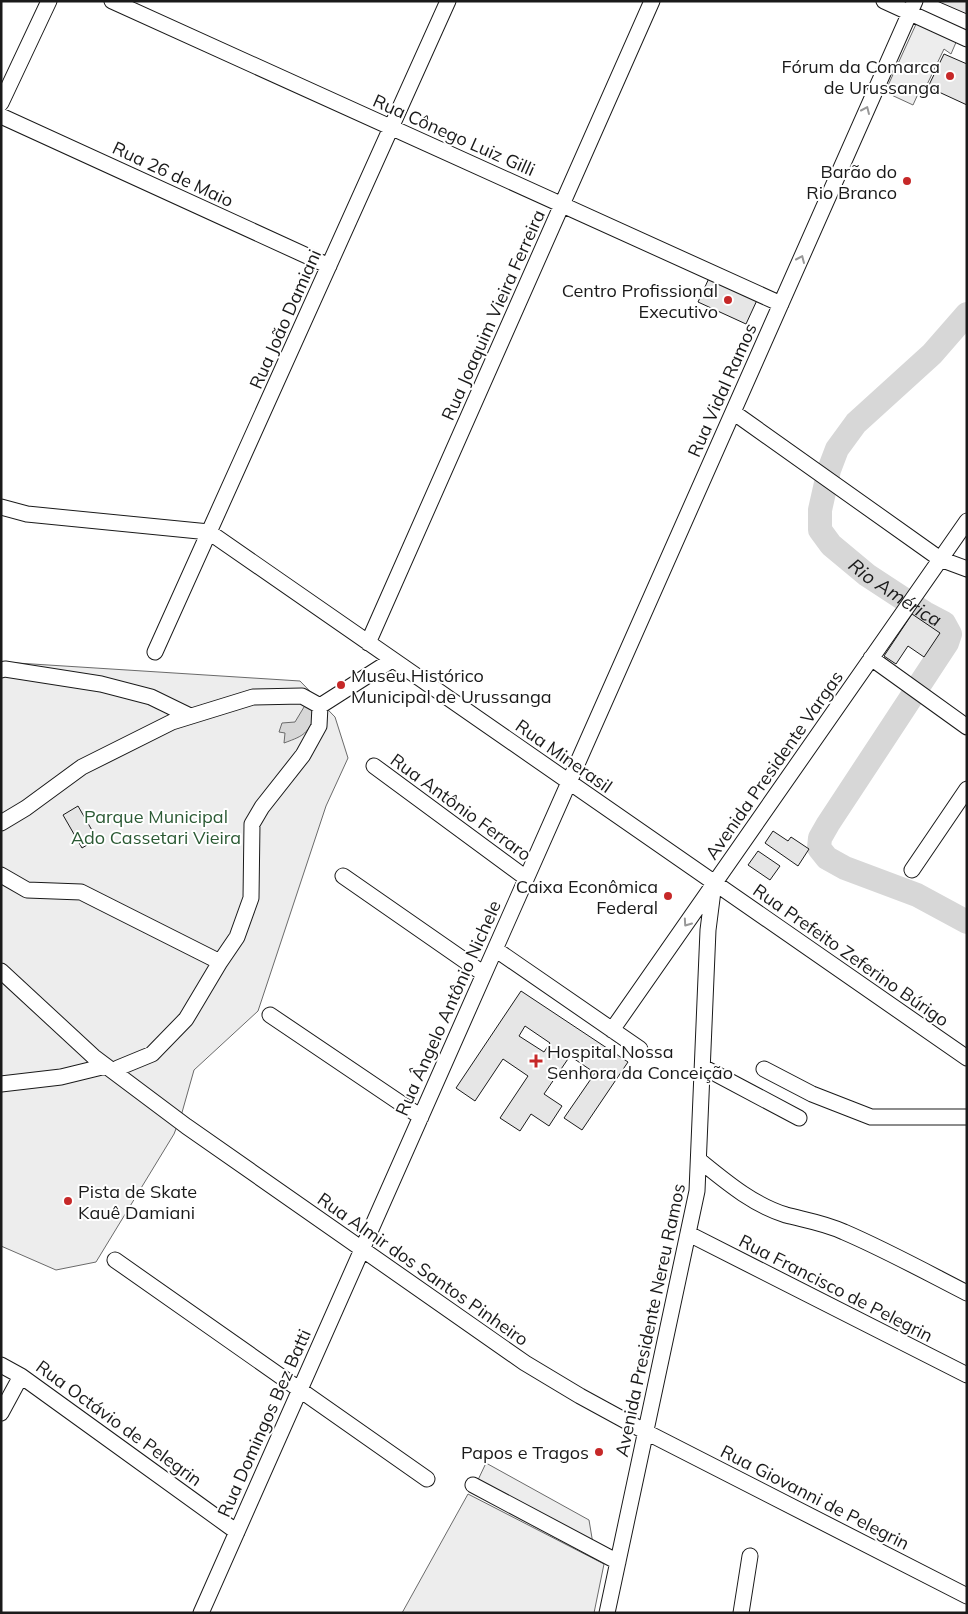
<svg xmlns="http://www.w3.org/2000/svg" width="968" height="1614" font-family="Mulish,sans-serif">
	<rect width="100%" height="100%" fill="#fff"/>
	<path fill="#ededed" stroke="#6a6a6a" d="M917 22 957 40 951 54 944 49 922 95 918 94 913 105 885 92Z
		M1 662 300 681 335 717 348 758 326 806 258 1011 194 1070 181 1116 174 1134 96 1262 56 1270 1 1246Z
		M486 1463 589 1520 593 1544 477 1482Z
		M468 1494 604 1564 594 1613H402Z"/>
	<path fill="#d7d7d7" stroke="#6a6a6a" d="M307 702 317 714C306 734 306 735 284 743L285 733 279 732 282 723 295 722Z"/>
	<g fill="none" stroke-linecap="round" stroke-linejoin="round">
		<path stroke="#d7d7d7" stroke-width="24" id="s1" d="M967 314 932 354 856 423 837 449 829 470 820 510V530L831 545 867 575 925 613 944 623 950 634 947 643 828 824 820 838 819 848 827 858 845 868 917 895 967 922"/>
	</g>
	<path fill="#e6e6e6" stroke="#1a1a1a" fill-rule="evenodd" d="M937 1H967V14Z
		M944 54 967 64V105L928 87Z
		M710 276 758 298 746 324 698 302Z
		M912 614 940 633 924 657 908 646 896 664 884 656Z
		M78 806 97 839 82 848 63 815Z
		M773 831 788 841 791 837 809 849 798 866 765 843Z
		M758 851 780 866 770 880 748 865Z
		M521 991 628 1062 582 1130 564 1118 595 1073 570 1056 544 1094 562 1106 549 1126 531 1114 520 1131 500 1118 528 1076 503 1059 475 1101 456 1088ZM525 1026 550 1043 544 1052 519 1036Z"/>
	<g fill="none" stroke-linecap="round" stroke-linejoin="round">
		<defs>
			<path id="minor" d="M112 1 781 304
				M884 1 967 39
				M1 103 49 1
				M1 116 329 266
				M733 412 940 559 967 569
				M1 507 27 514 209 532 967 1058
				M368 643 652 1
				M155 652 448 1
				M871 658 967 727
				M1 670 5 669 101 684 151 697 190 716
				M374 766 526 878
				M1 823 26 808 82 767 172 722 253 697 302 696 320 706 392 660
				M912 870 967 789
				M1 875 27 890 81 892 220 962
				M343 876 484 974
				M495 949 640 1049
				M1 971 94 1057 186 1126 525 1363 580 1396 646 1432 967 1596
				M270 1015 421 1117
				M612 1030 967 521
				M703 1067 799 1118
				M764 1069 812 1094 871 1117H967
				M114 1072 118 1068 152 1054 186 1019 220 962 237 937 251 898 252 824 262 807 303 755 319 726 320 706
				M1 1084 61 1077 106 1066
				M699 1160C725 1181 753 1205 786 1215 805 1220 825 1223 844 1232 886 1250 926 1272 967 1293
				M689 1234 967 1375
				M115 1260 427 1479
				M1 1365 21 1376 237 1532
				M1 1413 21 1376
				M473 1485 618 1562
				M201 1613 915 1
				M607 1613 697 1191 708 930 714 883
				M741 1613 750 1556"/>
		</defs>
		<use href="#minor" stroke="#1a1a1a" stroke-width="17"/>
		<use href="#minor" stroke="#fff" stroke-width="15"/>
	</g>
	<defs><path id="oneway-chevron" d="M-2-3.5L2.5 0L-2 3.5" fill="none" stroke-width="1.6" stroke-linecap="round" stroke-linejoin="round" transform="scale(1.25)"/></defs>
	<g stroke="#989898">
		<use href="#oneway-chevron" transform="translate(866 110) rotate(-66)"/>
		<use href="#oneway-chevron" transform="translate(801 259) rotate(-66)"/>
		<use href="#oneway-chevron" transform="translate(687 923) rotate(125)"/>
	</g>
	<g fill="#c62828" stroke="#fff" stroke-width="2">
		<circle cx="950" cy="76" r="5"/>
		<circle cx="907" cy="181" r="5"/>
		<circle cx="728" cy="300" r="5"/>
		<circle cx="341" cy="685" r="5"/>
		<circle cx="668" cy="896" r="5"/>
		<path d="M533.5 1053.5h5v5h5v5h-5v5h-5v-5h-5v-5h5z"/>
		<circle cx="68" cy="1201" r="5"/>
		<circle cx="599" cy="1452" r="5"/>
	</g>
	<g text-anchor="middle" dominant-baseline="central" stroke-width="4" stroke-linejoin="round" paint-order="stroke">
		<g font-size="18" fill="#1a1a1a" stroke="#fff" text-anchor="end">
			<text x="940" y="66">Fórum da Comarca<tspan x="940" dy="21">de Urussanga</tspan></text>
			<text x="897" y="171">Barão do<tspan x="897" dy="21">Rio Branco</tspan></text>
			<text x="718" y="290">Centro Profissional<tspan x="718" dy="21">Executivo</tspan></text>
			<text x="351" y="675" text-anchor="start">Museu Histórico<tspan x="351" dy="21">Municipal de Urussanga</tspan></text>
			<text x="658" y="886">Caixa Econômica<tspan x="658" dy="21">Federal</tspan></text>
			<text x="547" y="1051" text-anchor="start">Hospital Nossa<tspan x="547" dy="21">Senhora da Conceição</tspan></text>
			<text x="78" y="1191" text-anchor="start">Pista de Skate<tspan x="78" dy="21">Kauê Damiani</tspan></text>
			<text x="589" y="1452">Papos e Tragos</text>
		</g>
		<g font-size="18" fill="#1a1a1a" stroke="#fff">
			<text transform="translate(454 135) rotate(24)">Rua Cônego Luiz Gilli</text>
			<text transform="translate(173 174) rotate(25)">Rua 26 de Maio</text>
			<text transform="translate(493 315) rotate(-66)">Rua Joaquim Vieira Ferreira</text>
			<text transform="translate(285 319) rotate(-66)">Rua João Damiani</text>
			<text transform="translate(722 390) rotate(-66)">Rua Vidal Ramos</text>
			<text transform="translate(564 756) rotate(35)">Rua Minerasil</text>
			<text transform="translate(774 765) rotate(-55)">Avenida Presidente Vargas</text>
			<text transform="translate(461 807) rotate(36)">Rua Antônio Ferraro</text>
			<text transform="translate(851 955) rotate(35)">Rua Prefeito Zeferino Búrigo</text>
			<text transform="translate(448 1008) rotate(-66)">Rua Ângelo Antônio Nichele</text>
			<text transform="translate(423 1269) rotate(35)">Rua Almir dos Santos Pinheiro</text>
			<text transform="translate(836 1288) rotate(27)">Rua Francisco de Pelegrin</text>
			<text transform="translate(650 1320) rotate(-78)">Avenida Presidente Nereu Ramos</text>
			<text transform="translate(119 1423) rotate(36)">Rua Octávio de Pelegrin</text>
			<text transform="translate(264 1423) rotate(-66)">Rua Domingos Bez Batti</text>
			<text transform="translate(815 1497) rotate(27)">Rua Giovanni de Pelegrin</text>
		</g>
		<g font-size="18" fill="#2b5a34" stroke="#fff">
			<text x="156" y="816">Parque Municipal<tspan x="156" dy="21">Ado Cassetari Vieira</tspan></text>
		</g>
		<g font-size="19" font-style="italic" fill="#1a1a1a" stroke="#fff">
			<text stroke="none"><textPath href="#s1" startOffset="370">Rio América</textPath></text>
		</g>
	</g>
	<rect width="968" height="1614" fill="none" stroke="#1a1a1a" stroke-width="5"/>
</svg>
